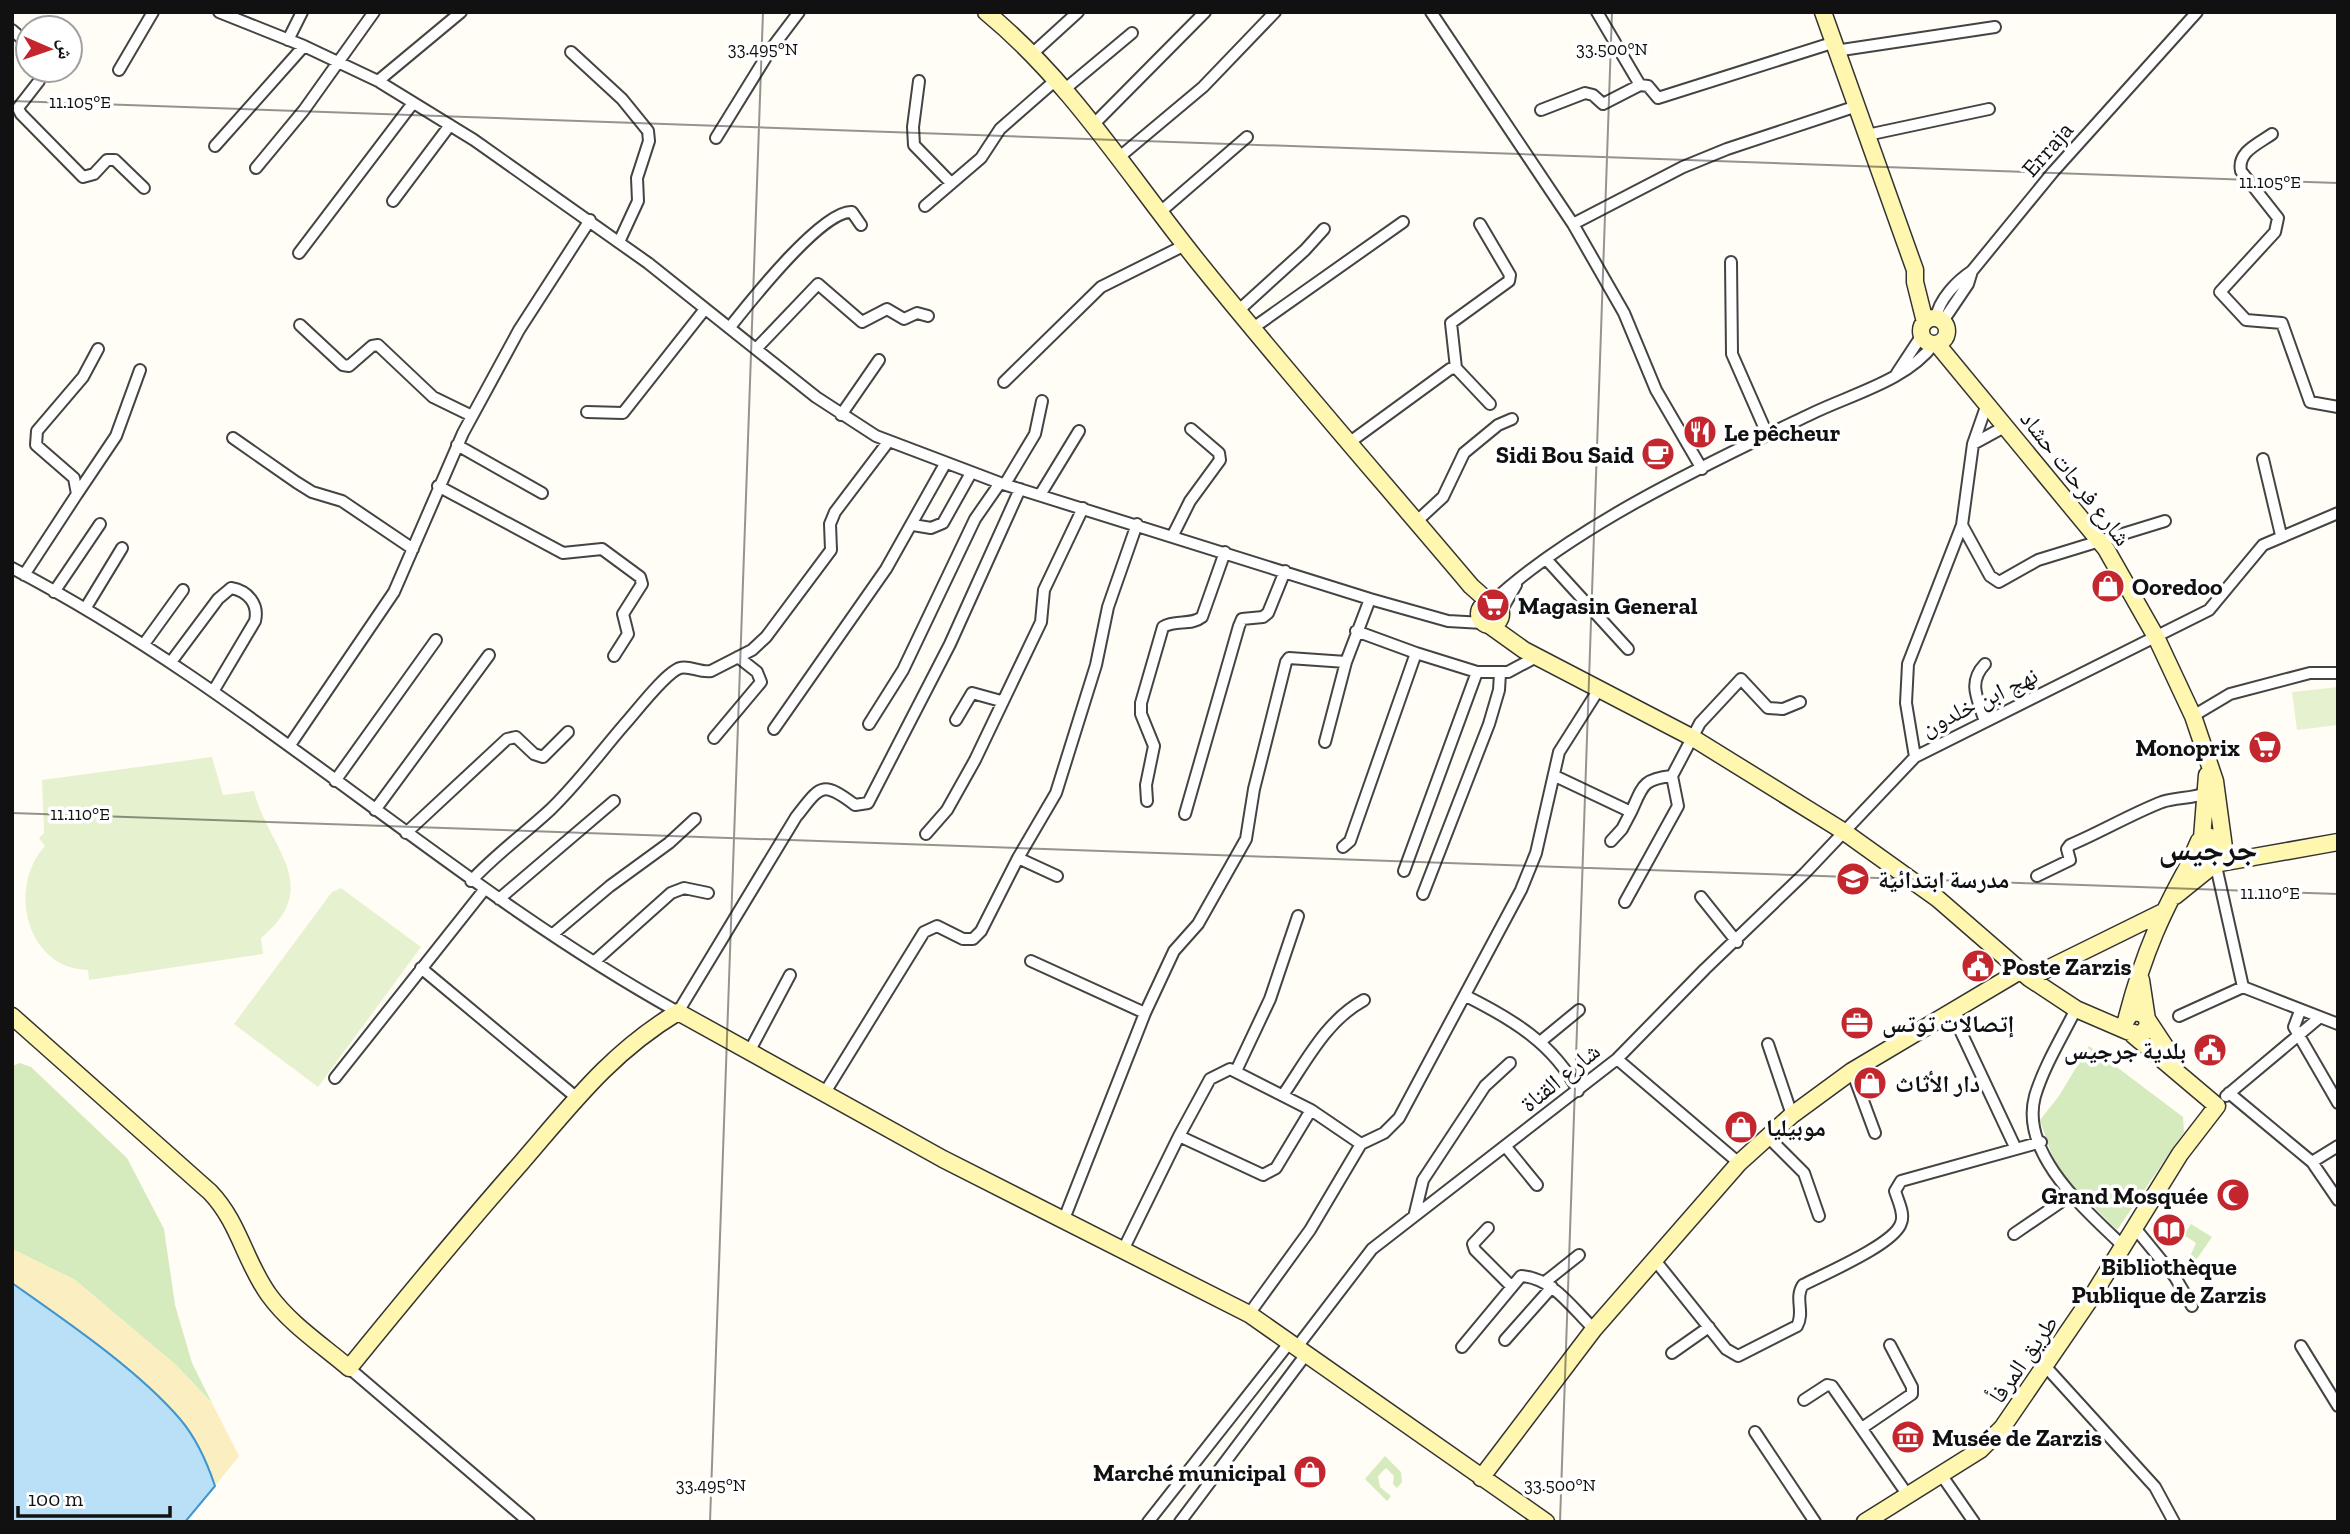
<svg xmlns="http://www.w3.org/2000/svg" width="2350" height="1534" font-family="'Zilla Slab','Noto Naskh Arabic',serif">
	<rect width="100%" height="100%" fill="#fffdf5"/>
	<path fill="#d5ebbd" d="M2089 1046 2183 1117 2184 1132 2117 1230 2057 1170 2040 1120 2059 1096Z
		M20 1063 31 1067 127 1158 164 1229 175 1305 192 1363 212 1403 176 1365 75 1280 12 1249V1066Z
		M2191 1224 2212 1237 2192 1266 2187 1263 2196 1243 2184 1235Z
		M1385 1456 1401 1472 1402 1482 1397 1488 1393 1484 1394 1476 1386 1468 1378 1476 1380 1487 1391 1496 1387 1501 1365 1479Z"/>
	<path fill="#fbeec1" d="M12 1249 75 1280 176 1365 212 1403 239 1456 215 1486C207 1462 197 1439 180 1419 139 1370 66 1321 12 1283Z"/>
	<path fill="#e6f2cf" d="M2338 687V725L2297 730 2292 692Z
		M212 757 223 795 254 791C268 848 325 885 261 938L263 954 89 980 88 970C26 969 7 887 45 846L39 838 44 833 42 780Z
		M341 888 421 947 318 1087 234 1024 332 892Z"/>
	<path fill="#b9e0f7" stroke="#3f96cf" stroke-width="2" d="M12 1283C66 1321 138 1370 180 1419 197 1439 207 1462 215 1486L185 1522H12Z"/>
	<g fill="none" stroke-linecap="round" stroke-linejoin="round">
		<defs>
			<path id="street" d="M219 12 304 46 378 81 474 140 648 263 816 397 876 436 1000 483 1370 599 1448 621 1483 623
				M1431 12 1573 224 1683 167 1727 149 1857 106
				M1597 12 1640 85 1648 86 1658 98 1832 43
				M12 30 28 44
				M288 40 302 12
				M1835 51 1995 27
				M571 52 622 99 648 131 649 141 637 178 638 201 619 242
				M1033 53 1078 12
				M39 70V81L18 108 21 114 83 177 94 174 107 160H115L144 188
				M119 70 153 12
				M378 81 461 12
				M919 81 913 127 914 145 951 183
				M1065 89 1132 33
				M1541 110 1585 93 1593 95 1603 104 1640 85
				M1093 125 1205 12
				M2272 134C2258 144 2237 152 2241 171L2278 218 2275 232 2220 292 2246 320 2282 323 2310 402 2338 407
				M1867 135 1989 109
				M716 138 771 49 799 12
				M215 146 304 46
				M1117 159 1203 87 1275 12
				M256 168 304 110 374 12
				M393 201 450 125
				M925 206 981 158 1000 129 1057 79
				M1159 213 1247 137
				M1573 224 1624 313 1656 390 1702 469
				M299 253 413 103
				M1731 262 1732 354 1768 436
				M1239 310 1305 250 1324 229
				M1936 318C1939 299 1957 281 1972 271L2053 172 2197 12
				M1943 321 1968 284 1972 271
				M300 325 343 365 349 366 372 346 378 345 433 397 472 416
				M730 327C749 303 823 209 852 212L861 225
				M1253 328 1403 222
				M756 349 818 284 862 322 887 309 904 319 917 313 928 316
				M1456 368 1451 323 1509 281 1510 275 1480 224
				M1897 373 1922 335
				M1004 382 1101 287 1185 245
				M587 412 623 413 705 309
				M841 415 879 360
				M233 438 296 482 312 492 342 501 413 549
				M1350 442 1450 369 1456 368 1490 404
				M1973 444 2006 426
				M457 445 542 493
				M2263 459 2281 535
				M1005 484 1035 434 1042 401
				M438 486 563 553 602 549 640 577 642 584 623 614 628 634 614 656
				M77 494 116 436 140 370
				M1040 495 1079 431
				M1417 521 1443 497 1464 453 1498 425 1512 419
				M913 525 931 528 943 523 971 473
				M1962 525 1990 576 1999 582 2038 560 2165 521
				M1173 535 1190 501 1220 460 1219 453 1191 429
				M1546 559 1628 649
				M12 568C250 692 444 882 678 1012L796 817C820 787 821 779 855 805L868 803 950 644 1020 489
				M24 575 77 494 74 478 36 445 37 431 83 377 98 349
				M54 592 100 524
				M1491 603C1573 526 1709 463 1811 414 1852 394 1906 381 1934 344
				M85 609 122 548
				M1501 611 1516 585
				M144 644 183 590
				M171 662 218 599 231 588C248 591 259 604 255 621L214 690
				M1985 664C1967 683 1978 699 1985 722
				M1477 672H1508L1538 656
				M2193 716 2230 694 2310 673H2338
				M956 720 972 693 1001 701
				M869 724 903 670 975 519 1000 483
				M774 729 886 569 945 464
				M714 738 761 682 757 672 738 657
				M1325 742 1346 662
				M290 745 394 592 463 433 519 330 590 220
				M1915 757 1906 703 1908 664 1962 525 1973 444 1987 404
				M1555 776 1631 812C1643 786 1642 779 1672 776
				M335 781 436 640
				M1147 801 1146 785 1154 746 1141 714V703L1163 627C1175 619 1191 626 1202 617L1225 552
				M375 810 489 655
				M1185 814 1239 626 1242 619 1263 617 1268 613 1285 571
				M406 833 507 739 516 737 534 754 543 757 568 732
				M926 834 947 810 975 760 1041 622 1044 590 1083 508
				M1611 841 1622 829 1631 812
				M1343 847 1350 841 1416 653 1356 631
				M1018 858 1056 793 1096 665 1108 607 1137 524
				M2216 866 2243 987 2338 1024
				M1404 871 1477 672 1416 653
				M2037 876 2070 860 2067 849 2070 845C2101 832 2131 814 2162 802 2177 797 2191 799 2206 793
				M471 881C496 854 524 834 550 810 578 783 599 754 624 725 635 713 666 672 680 668 689 665 700 673 711 671L752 650 766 637 831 550 830 524 835 512 888 442
				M1423 894 1489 724 1499 690 1500 673
				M1701 897 1737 942
				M499 899 614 801
				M1625 902 1678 806 1672 776 1700 723 1741 679 1768 708 1783 709 1800 702
				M553 934 610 886 669 843 695 819
				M595 961 671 893 684 888 708 893
				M1031 961 1145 1013 1174 951 1198 924 1246 839 1254 789 1286 662 1289 658 1346 662 1370 599
				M421 968 577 1098
				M1466 996C1512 1019 1554 1044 1578 1091
				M2076 1009C2062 1037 2044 1066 2035 1096 2019 1154 2087 1211 2123 1246
				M2300 1011 2294 1027 2338 1103
				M1952 1013 2016 1149
				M2179 1016 2243 987
				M1540 1042 1579 1010
				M1768 1044 1792 1115
				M749 1052 790 975
				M1617 1059 1739 1163
				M1236 1071 1270 999 1298 916
				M1852 1071 1875 1133
				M335 1078 484 890
				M2229 1093 2312 1162 2338 1200
				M824 1094 924 932 937 926 963 939H973L981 931 1018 858 1057 876
				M1283 1095C1307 1060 1326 1021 1364 1000
				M2226 1096 2319 1018
				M1768 1137 1804 1173 1819 1216
				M1361 1144 1384 1133 1399 1118 1521 890 1536 853 1559 752 1599 689
				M1506 1147 1537 1185
				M2312 1162 2338 1146
				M1415 1213 1423 1180 1485 1086 1510 1063
				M1064 1219 1145 1013
				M1488 1228 1473 1244 1475 1250 1512 1287
				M2135 1228 2175 1277 2192 1306
				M2014 1234 2071 1195
				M1124 1248 1179 1136
				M1654 1259 1726 1349 1738 1356 1797 1326C1805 1312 1794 1298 1803 1285 1824 1274 1895 1244 1901 1223 1905 1214 1898 1201 1895 1191L1901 1181 2041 1142
				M1545 1282 1579 1255
				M1249 1314 1310 1230 1361 1144 1311 1110 1230 1069 1210 1079 1179 1136 1263 1175 1276 1168 1311 1110
				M1505 1340 1552 1287
				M2301 1346 2338 1406
				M1297 1347 1372 1249 1617 1059 1705 969 1805 873 1915 757 2209 610 2263 545 2338 513
				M1462 1347 1521 1276C1553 1278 1572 1308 1594 1329
				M1672 1353 1709 1327
				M2046 1367 2155 1487 2174 1522
				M349 1368 529 1522
				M1804 1400 1827 1385 1832 1386 1907 1494
				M1862 1428 1912 1394V1387L1890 1345
				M1755 1432 1815 1522
				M1940 1473 1974 1522
				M1148 1522 1290 1342
				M1180 1522 1307 1353"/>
			<path id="secondary" d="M986 12C1070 81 1127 173 1195 258 1284 369 1379 477 1471 586L1490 603
				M1823 12 1915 270V282L1925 322
				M1921 331a13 13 0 1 1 26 0a13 13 0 1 1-26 0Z
				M1937 344 2106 549 2156 637 2193 716 2215 781 2225 855 2216 866 2206 867 2199 862 2195 850 2199 841 2208 836 2222 842
				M1479 614a11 11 0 1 1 22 0a11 11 0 1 1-22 0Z
				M1489 625 1524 650 1693 738 1843 831 1938 899 2029 978 2076 1009 2127 1031
				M2202 838 2207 775
				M2220 863 2338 842
				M2175 896 2211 867
				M2029 978 2161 913
				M2141 980 2148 1026 2141 1035 2127 1031 2124 1024 2130 1014 2137 1012 2144 1015
				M12 1016 210 1192C239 1222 245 1262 269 1295 290 1324 322 1345 349 1368 405 1299 462 1230 521 1163 572 1104 610 1053 678 1012L943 1159 1249 1314 1546 1522
				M2127 1017C2144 952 2162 912 2195 854
				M2147 1019 2176 1063
				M1481 1478 1594 1329 1739 1163 1792 1115 1852 1071 2020 971
				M1865 1522 1980 1450 2002 1428 2091 1298 2180 1154 2217 1106 2133 1035"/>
		</defs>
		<use href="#street" stroke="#444" stroke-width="14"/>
		<use href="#secondary" stroke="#333" stroke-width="19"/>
		<use href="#street" stroke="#fff" stroke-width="10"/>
		<use href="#secondary" stroke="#fff6b0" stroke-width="16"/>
	</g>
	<path fill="none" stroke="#111" stroke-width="2" stroke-opacity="0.45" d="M12 101 2338 183M12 813 2338 894M710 1522 763 12M1560 1522 1612 12"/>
	<defs>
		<symbol id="restaurant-disc" viewBox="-11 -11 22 22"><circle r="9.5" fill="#c4262e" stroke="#fff"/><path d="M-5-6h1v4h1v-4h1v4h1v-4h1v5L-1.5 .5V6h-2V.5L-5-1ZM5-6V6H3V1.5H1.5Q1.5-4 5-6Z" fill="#fff"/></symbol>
		<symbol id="cafe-disc" viewBox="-11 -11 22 22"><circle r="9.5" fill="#c4262e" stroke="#fff"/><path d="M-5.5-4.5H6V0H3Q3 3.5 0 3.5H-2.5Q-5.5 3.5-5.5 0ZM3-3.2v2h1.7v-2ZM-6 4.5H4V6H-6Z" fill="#fff"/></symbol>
		<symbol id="shop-disc" viewBox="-11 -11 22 22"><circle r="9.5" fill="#c4262e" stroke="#fff"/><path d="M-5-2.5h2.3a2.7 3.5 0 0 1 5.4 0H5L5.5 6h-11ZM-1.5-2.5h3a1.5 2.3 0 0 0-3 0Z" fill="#fff"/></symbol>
		<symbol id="supermarket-disc" viewBox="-11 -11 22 22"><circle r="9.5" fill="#c4262e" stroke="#fff"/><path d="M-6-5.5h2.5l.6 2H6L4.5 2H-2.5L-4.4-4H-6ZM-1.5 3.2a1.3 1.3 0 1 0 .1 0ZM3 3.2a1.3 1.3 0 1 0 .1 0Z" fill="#fff"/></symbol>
		<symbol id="school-disc" viewBox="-11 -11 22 22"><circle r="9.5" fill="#c4262e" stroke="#fff"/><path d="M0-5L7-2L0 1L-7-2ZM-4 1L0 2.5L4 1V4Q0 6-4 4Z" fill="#fff"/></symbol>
		<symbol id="civic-disc" viewBox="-11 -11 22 22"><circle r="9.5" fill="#c4262e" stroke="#fff"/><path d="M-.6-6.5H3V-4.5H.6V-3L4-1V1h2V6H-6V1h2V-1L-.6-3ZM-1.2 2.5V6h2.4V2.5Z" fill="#fff"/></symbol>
		<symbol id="office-disc" viewBox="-11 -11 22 22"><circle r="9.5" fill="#c4262e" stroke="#fff"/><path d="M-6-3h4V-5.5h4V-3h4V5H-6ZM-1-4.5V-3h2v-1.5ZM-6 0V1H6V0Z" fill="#fff"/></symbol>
		<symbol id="mosque-disc" viewBox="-11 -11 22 22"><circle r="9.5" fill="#c4262e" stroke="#fff"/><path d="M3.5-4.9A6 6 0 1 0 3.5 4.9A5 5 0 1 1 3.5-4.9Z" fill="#fff"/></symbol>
		<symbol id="library-disc" viewBox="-11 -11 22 22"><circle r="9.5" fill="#c4262e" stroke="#fff"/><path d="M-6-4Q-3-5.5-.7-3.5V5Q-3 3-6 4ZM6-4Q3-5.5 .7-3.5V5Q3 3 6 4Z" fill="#fff"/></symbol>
		<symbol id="museum-disc" viewBox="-11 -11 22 22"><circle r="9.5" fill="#c4262e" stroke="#fff"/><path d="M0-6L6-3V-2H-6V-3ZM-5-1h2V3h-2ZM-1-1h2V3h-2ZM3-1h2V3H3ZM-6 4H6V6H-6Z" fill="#fff"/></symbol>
	</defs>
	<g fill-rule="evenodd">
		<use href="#restaurant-disc" x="1681" y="413" width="38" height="38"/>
		<use href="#cafe-disc" x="1639" y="435" width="38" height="38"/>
		<use href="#shop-disc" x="2089" y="567" width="38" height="38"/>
		<use href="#supermarket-disc" x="1474" y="586" width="38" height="38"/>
		<use href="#supermarket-disc" x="2246" y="728" width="38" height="38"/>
		<use href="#school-disc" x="1834" y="860" width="38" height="38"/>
		<use href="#civic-disc" x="1959" y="947" width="38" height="38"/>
		<use href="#office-disc" x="1838" y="1004" width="38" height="38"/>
		<use href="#civic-disc" x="2191" y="1031" width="38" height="38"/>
		<use href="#shop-disc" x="1851" y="1064" width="38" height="38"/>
		<use href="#shop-disc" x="1722" y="1108" width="38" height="38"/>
		<use href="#mosque-disc" x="2214" y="1176" width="38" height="38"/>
		<use href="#library-disc" x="2150" y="1211" width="38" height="38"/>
		<use href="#museum-disc" x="1889" y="1418" width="38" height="38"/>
		<use href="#shop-disc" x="1291" y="1453" width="38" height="38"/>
	</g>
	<g text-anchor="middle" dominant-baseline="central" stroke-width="7" stroke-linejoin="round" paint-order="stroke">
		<g font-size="24" fill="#111" stroke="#fff">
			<text transform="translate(2047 149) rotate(-49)">Erraja</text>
			<text transform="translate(2076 478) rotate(52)">شارع فرحات حشاد</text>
			<text transform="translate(1979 701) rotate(-26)">نهج ابن خلدون</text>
			<text transform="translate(1560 1077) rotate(-39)">شارع القناة</text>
			<text transform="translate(2023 1359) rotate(-55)">طريق المرفأ</text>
		</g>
		<g font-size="24" font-weight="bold" fill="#111" stroke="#fff" text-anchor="start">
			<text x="1724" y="432">Le pêcheur</text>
			<text x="1634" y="454" text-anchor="end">Sidi Bou Said</text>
			<text x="2132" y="586">Ooredoo</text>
			<text x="1518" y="605">Magasin General</text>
			<text x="2240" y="747" text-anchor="end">Monoprix</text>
			<text x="1878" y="879">مدرسة ابتدائية</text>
			<text x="2002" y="966">Poste Zarzis</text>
			<text x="1882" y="1023">إتصالات توتس</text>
			<text x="2186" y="1050" text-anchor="end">بلدية جرجيس</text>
			<text x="1895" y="1083">دار الأثاث</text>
			<text x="1766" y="1127">موبيليا</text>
			<text x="2208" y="1195" text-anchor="end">Grand Mosquée</text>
			<text x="2169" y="1266" text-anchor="middle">Bibliothèque<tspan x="2169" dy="28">Publique de Zarzis</tspan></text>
			<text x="1932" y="1437">Musée de Zarzis</text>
			<text x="1286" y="1472" text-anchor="end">Marché municipal</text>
		</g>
		<g font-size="32" font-weight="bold" fill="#111" stroke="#fff">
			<text x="2208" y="849">جرجيس</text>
		</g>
	</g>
	<g font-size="18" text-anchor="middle" fill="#111" stroke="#fff" stroke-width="7" stroke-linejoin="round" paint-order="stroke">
		<text x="763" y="55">33.495°N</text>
		<text x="1612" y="55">33.500°N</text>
		<text x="80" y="108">11.105°E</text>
		<text x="2270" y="188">11.105°E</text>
		<text x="80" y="820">11.110°E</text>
		<text x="2270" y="899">11.110°E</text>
		<text x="711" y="1491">33.495°N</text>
		<text x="1560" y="1491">33.500°N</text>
	</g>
	<rect width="2350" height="1534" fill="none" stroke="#111111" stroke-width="28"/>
	<g transform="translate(49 49) rotate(92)"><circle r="33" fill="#ffffff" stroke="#a0a0a0" stroke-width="2"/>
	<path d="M0-5L12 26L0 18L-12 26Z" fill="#c4262e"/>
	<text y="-10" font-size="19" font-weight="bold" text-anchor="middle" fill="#111111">ش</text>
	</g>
	<path d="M18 1506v10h152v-10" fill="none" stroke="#111111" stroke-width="3.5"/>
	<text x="28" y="1506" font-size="21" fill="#111111" stroke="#ffffff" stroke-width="5" paint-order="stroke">100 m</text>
</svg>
